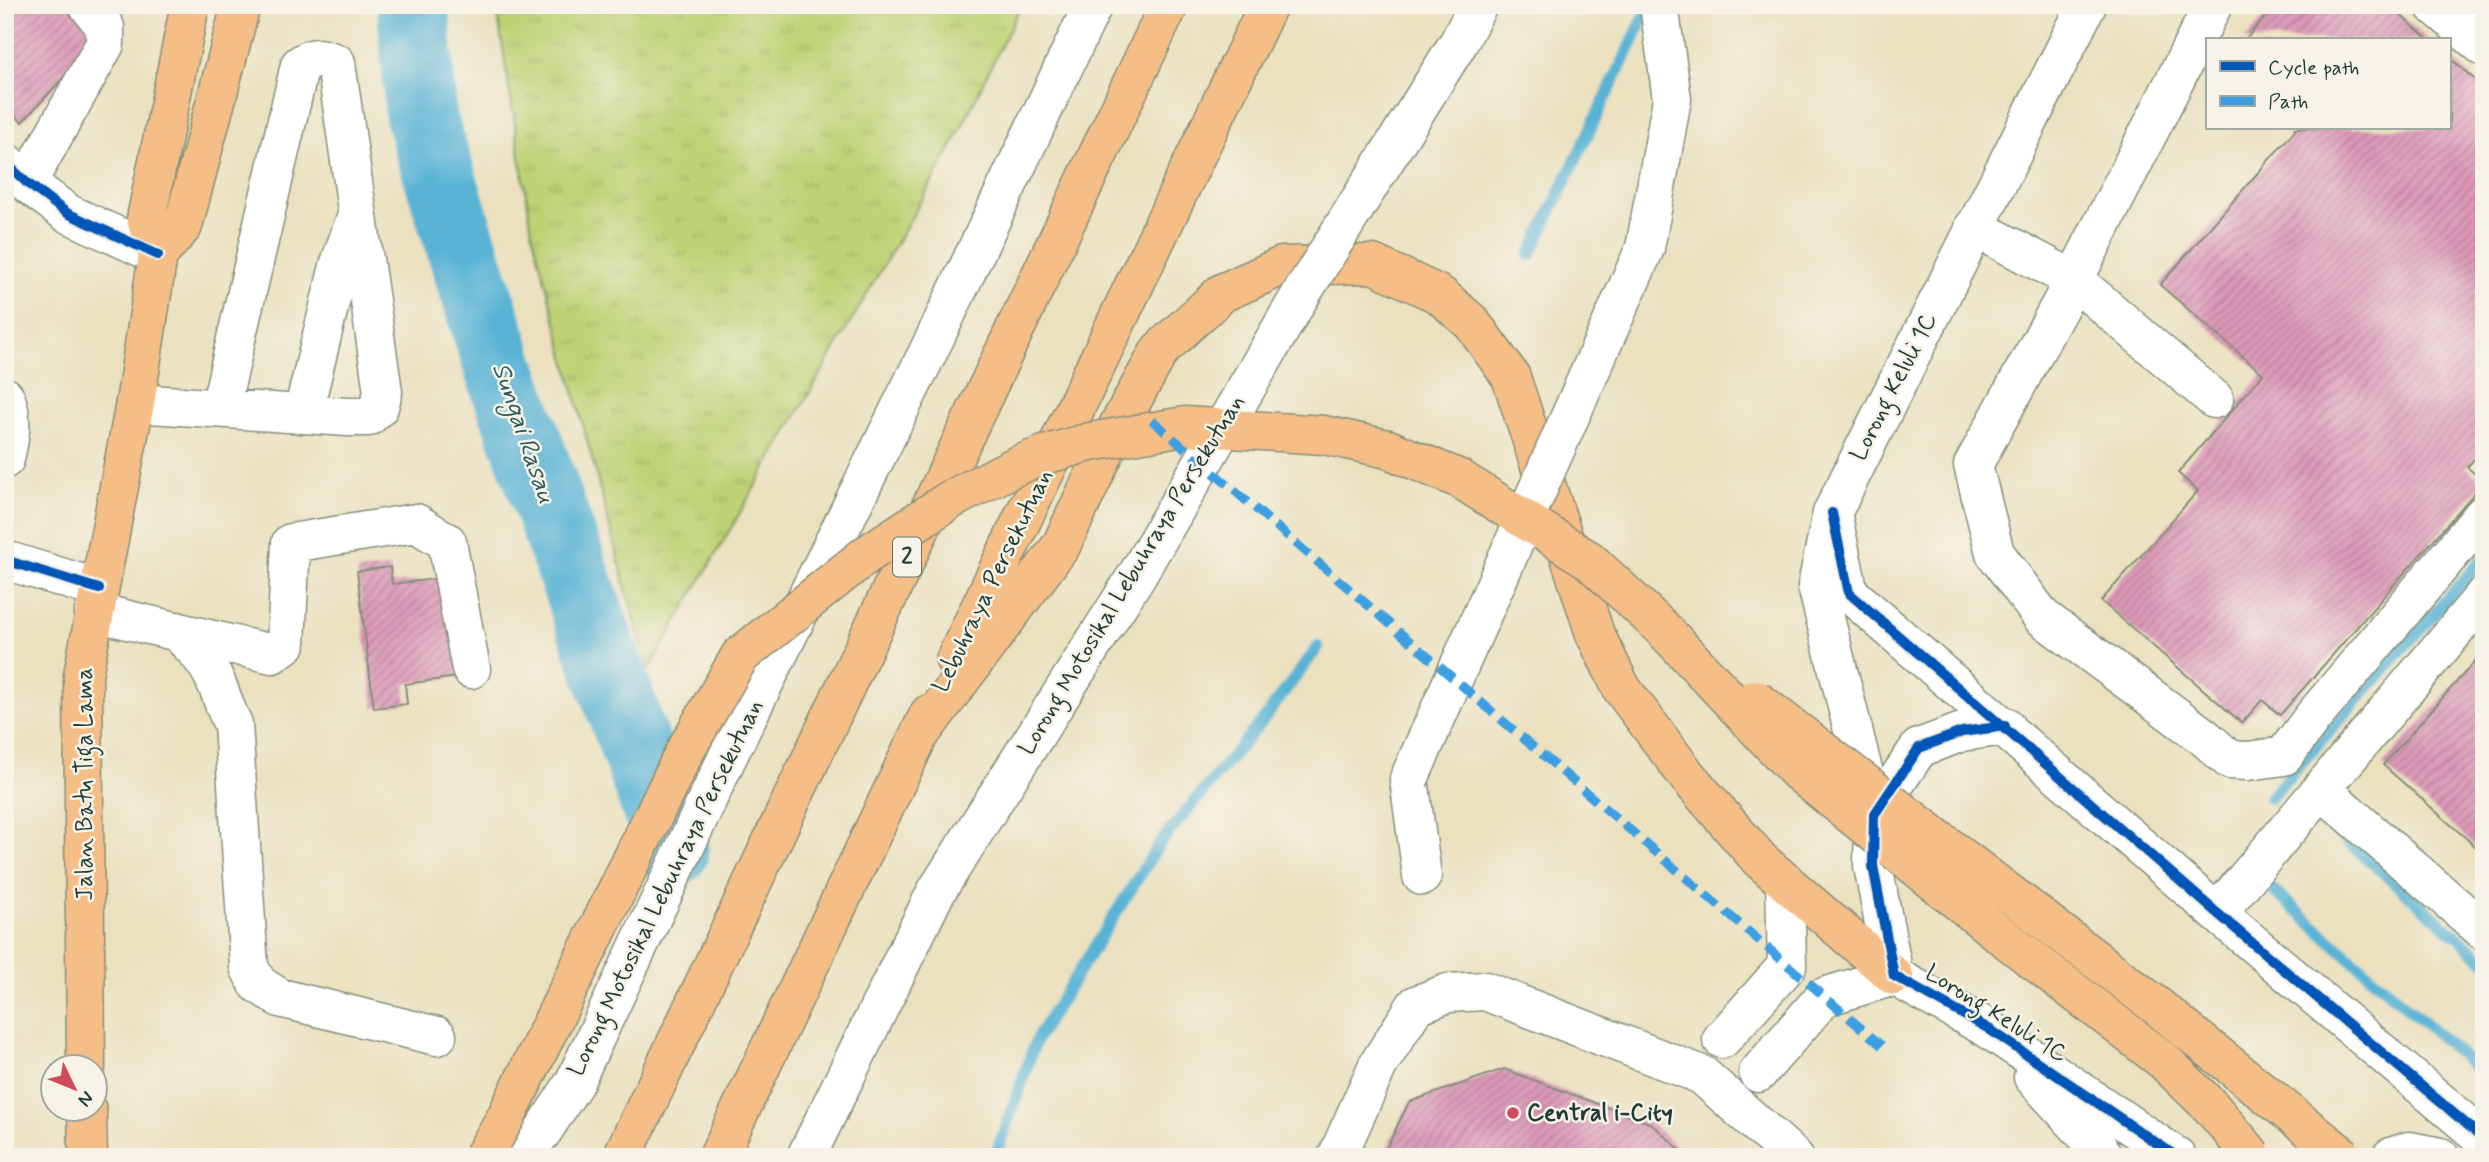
<svg xmlns="http://www.w3.org/2000/svg" width="2489" height="1162" font-family="Mynerve,sans-serif">
	<defs>
		<pattern id="park-tufts" width="24" height="20" patternUnits="userSpaceOnUse" patternTransform="scale(1.75)"><rect width="24" height="20" fill="#bed275"/><path d="M3 7l-1-3M5 7V3M7 7l1-3M15 17l-1-3M17 17v-4M19 17l1-3" fill="none" stroke="#a3b566"/></pattern>
		<pattern id="building-hatch" width="6" height="6" patternUnits="userSpaceOnUse" patternTransform="scale(1.75)"><rect width="6" height="6" fill="#dc98b8"/><path d="M-1 1l2-2M0 6l6-6M5 7l2-2" fill="none" stroke="#b27d96"/></pattern>
	</defs>
	<rect width="100%" height="100%" fill="#f7f3e8"/>
	<filter id="ink" filterUnits="userSpaceOnUse"><feTurbulence type="fractalNoise" baseFrequency=".0143" numOctaves="2"/><feDisplacementMap in="SourceGraphic" scale="14" xChannelSelector="R" yChannelSelector="G"/><feConvolveMatrix kernelMatrix="1 2 1 2 8 2 1 2 1" color-interpolation-filters="sRGB"/></filter>
	<filter id="wash" filterUnits="userSpaceOnUse"><feTurbulence type="fractalNoise" baseFrequency=".00686" numOctaves="4" result="noise"/><feDisplacementMap in="SourceGraphic" scale="28" xChannelSelector="R" yChannelSelector="G"/><feGaussianBlur stdDeviation="1.57" result="paint"/><feColorMatrix in="noise" values="0 0 0 0 0 0 0 0 0 0 0 0 0 0 0 0 0 1.4 0 .05"/><feComposite in="paint" operator="in"/></filter>
	<g filter="url(#wash)">
		<rect width="100%" height="100%" fill="#ebe1bf"/>
		<path fill="url(#park-tufts)" stroke="#6e8854" stroke-width="2" d="M498 5H1021L950 151 648 671 532 232 498 17Z"/>
		<g fill="none" stroke-linecap="round" stroke-linejoin="round">
			<path stroke="#58b3d5" stroke-width="12" d="M1530 255 1648 9
				M2270 798 2484 557
				M2325 822 2484 960
				M2266 884 2484 1075
				M995 1157 1037 1038 1160 843 1268 714 1318 647"/>
			<path stroke="#58b3d5" stroke-width="72" d="M413 5 421 117 501 371 673 851"/>
		</g>
		<g id="blocks">
			<path fill="url(#building-hatch)" d="M5 5H68L102 37 22 122 5 106Z
				M2275 5H2389L2429 40H2245Z
				M2449 57 2484 88V448L2467 467 2484 482 2280 715 2262 700 2242 723 2101 601 2198 491 2178 473 2263 374 2160 285 2296 129 2295 128H2449Z
				M390 567 392 584 453 577 465 676 405 684 407 704 374 708 357 571Z
				M2484 651V854L2383 765Z
				M1504 1069 1652 1124 1688 1157H1382L1409 1102Z"/>
		</g>
	</g>
	<g filter="url(#ink)">
		<use href="#blocks" fill-opacity="0" stroke="#858f7a" stroke-width="2"/>
		<g fill="none" stroke-linecap="round" stroke-linejoin="round">
			<defs>
				<path id="minor" d="M2213 5 2074 280 2214 399
					M2434 5 2484 47
					M2478 5 2484 10
					M5 162 27 183 67 213 158 255
					M27 183 105 44V27L88 5
					M1974 227 2074 280 1973 465 1995 553 2042 617 2204 737 2230 760 2248 761 2284 756 2313 717 2484 514
					M5 397C14 418 10 437 5 459
					M135 403 348 417H368L379 407 383 392 336 63C321 57 313 55 300 65L220 408
					M303 413 339 266 354 223
					M1832 513 1849 593 2217 913 2484 1139
					M5 560 99 589
					M94 612 272 654 286 644 291 543 416 523 447 542 471 669
					M177 631C190 645 205 658 213 676 221 691 224 708 233 724L249 967 258 984 280 998 437 1036
					M2005 726 1962 732 1919 748 1874 815 1873 866 1894 976 1989 1029 2177 1157
					M1409 779 1422 876
					M2321 789 2484 931
					M1872 806 1817 586 1832 513 2087 5
					M2217 913 2484 596
					M1722 1039 1787 966 1785 881
					M1758 1073 1824 997 1894 976
					M2033 1077 2098 1148 2103 1157
					M519 1157 543 1131 574 1083 727 758 933 342 1093 5
					M1337 1157 1378 1065 1416 1005 1448 993 1485 991 1702 1075 1794 1157
					M2391 1157 2409 1151 2440 1157"/>
				<path id="major" d="M158 255 183 226 241 5
					M86 1068 83 675 135 403 158 255 146 219 190 5
					M87 1110 88 1157"/>
				<path id="highway" d="M955 660 1268 5
					M918 737 1061 546 1111 439 1160 350 1222 293 1282 266 1373 264 1440 295 1472 323 1511 377 1595 634 1622 689 1688 777 1760 860 1894 976
					M622 1157 1169 5
					M718 1157 929 714"/>
			</defs>
			<use href="#minor" stroke="#858f7a" stroke-width="41"/>
			<use href="#major" stroke="#858f7a" stroke-width="41"/>
			<use href="#highway" stroke="#858f7a" stroke-width="41"/>
			<use href="#minor" stroke="#fff" stroke-width="38"/>
			<use href="#major" stroke="#f6be87" stroke-width="38"/>
			<use href="#highway" stroke="#f6be87" stroke-width="38"/>
			<defs>
				<path id="minor-bridge" d="M1409 779 1645 248 1672 99 1659 5
					M806 1157 936 892 1137 575 1300 296 1459 42 1478 5"/>
				<path id="highway-bridge" d="M1755 699 2158 1007 2344 1157
					M483 1157 506 1117 685 751 740 656 866 555 950 500 1016 466 1044 455 1090 442 1185 426 1324 435 1388 449 1460 479 1589 560 1664 630 1797 771 1989 926 2164 1061 2211 1107 2253 1157"/>
			</defs>
			<use href="#minor-bridge" stroke="#858f7a" stroke-width="41" stroke-linecap="butt"/>
			<use href="#highway-bridge" stroke="#858f7a" stroke-width="41" stroke-linecap="butt"/>
			<use href="#minor-bridge" stroke="#fff" stroke-width="38"/>
			<use href="#highway-bridge" stroke="#f6be87" stroke-width="38"/>
			<path stroke="#3c9ee2" stroke-width="9" stroke-dasharray="18 9" stroke-linecap="butt" d="M1152 420 1882 1046"/>
			<defs>
				<path id="cycleway" d="M5 162 27 183 67 213 158 255
					M1832 513 1849 593 2217 913 2484 1139
					M5 560 99 589
					M2005 726 1962 732 1919 748 1874 815 1873 866 1894 976 1989 1029 2177 1157"/>
			</defs>
			<use href="#cycleway" stroke="#f7f3e8" stroke-width="15"/>
			<use href="#cycleway" stroke="#0057b8" stroke-width="10"/>
		</g>
	</g>
	<circle fill="#d1495b" stroke="#f7f3e8" stroke-width="2.5" cx="1513" cy="1113" r="7"/>
	<g text-anchor="middle" dominant-baseline="central" stroke-width="5" stroke-linejoin="round" paint-order="stroke">
		<rect fill="#f7f3e8" stroke="#60746a" stroke-width="2" x="893" y="537.5" width="28" height="39" rx="5"/>
		<g font-size="23" font-weight="bold" fill="#1f3d34">
			<text x="907" y="557">2</text>
		</g>
		<g font-size="24" fill="#1f3d34" stroke="#f7f3e8">
			<text transform="translate(1894 387) rotate(-63)">Lorong Keluli 1C</text>
			<text transform="translate(1132 575) rotate(-59)">Lorong Motosikal Lebuhraya Persekutuan</text>
			<text transform="translate(993 581) rotate(-64)">Lebuhraya Persekutuan</text>
			<text transform="translate(85 784) rotate(-90)">Jalan Batu Tiga Lama</text>
			<text transform="translate(666 888) rotate(-64)">Lorong Motosikal Lebuhraya Persekutuan</text>
			<text transform="translate(1996 1014) rotate(32)">Lorong Keluli 1C</text>
		</g>
		<g font-size="24" font-weight="bold" fill="#1f3d34" stroke="#f7f3e8" text-anchor="start">
			<text x="1527" y="1113">Central i-City</text>
		</g>
		<g font-size="26" font-style="italic" fill="#2d5a5c" stroke="#f7f3e8">
			<text transform="translate(523 433) rotate(71)">Sungai Rasau</text>
		</g>
	</g>
	<rect width="2489" height="1162" fill="none" stroke="#f7f3e8" stroke-width="28"/>
	<rect x="2206" y="38" width="245" height="91" fill="#f7f3e8" stroke="#a1aaa0" stroke-width="2"/>
	<rect x="2220" y="61" width="35" height="10" fill="#0057b8" stroke="#a1aaa0" stroke-width="2"/>
	<text x="2268" y="74" font-size="21" fill="#1f3d34">Cycle path</text>
	<rect x="2220" y="96" width="35" height="10" fill="#3c9ee2" stroke="#a1aaa0" stroke-width="2"/>
	<text x="2268" y="108" font-size="21" fill="#1f3d34">Path</text>
	<g transform="translate(74 1088) rotate(133)"><circle r="33" fill="#f7f3e8" stroke="#a1aaa0" stroke-width="2"/>
	<path d="M0-5L12 26L0 18L-12 26Z" fill="#d1495b"/>
	<text y="-10" font-size="19" font-weight="bold" text-anchor="middle" fill="#1f3d34">N</text>
	</g>
</svg>
